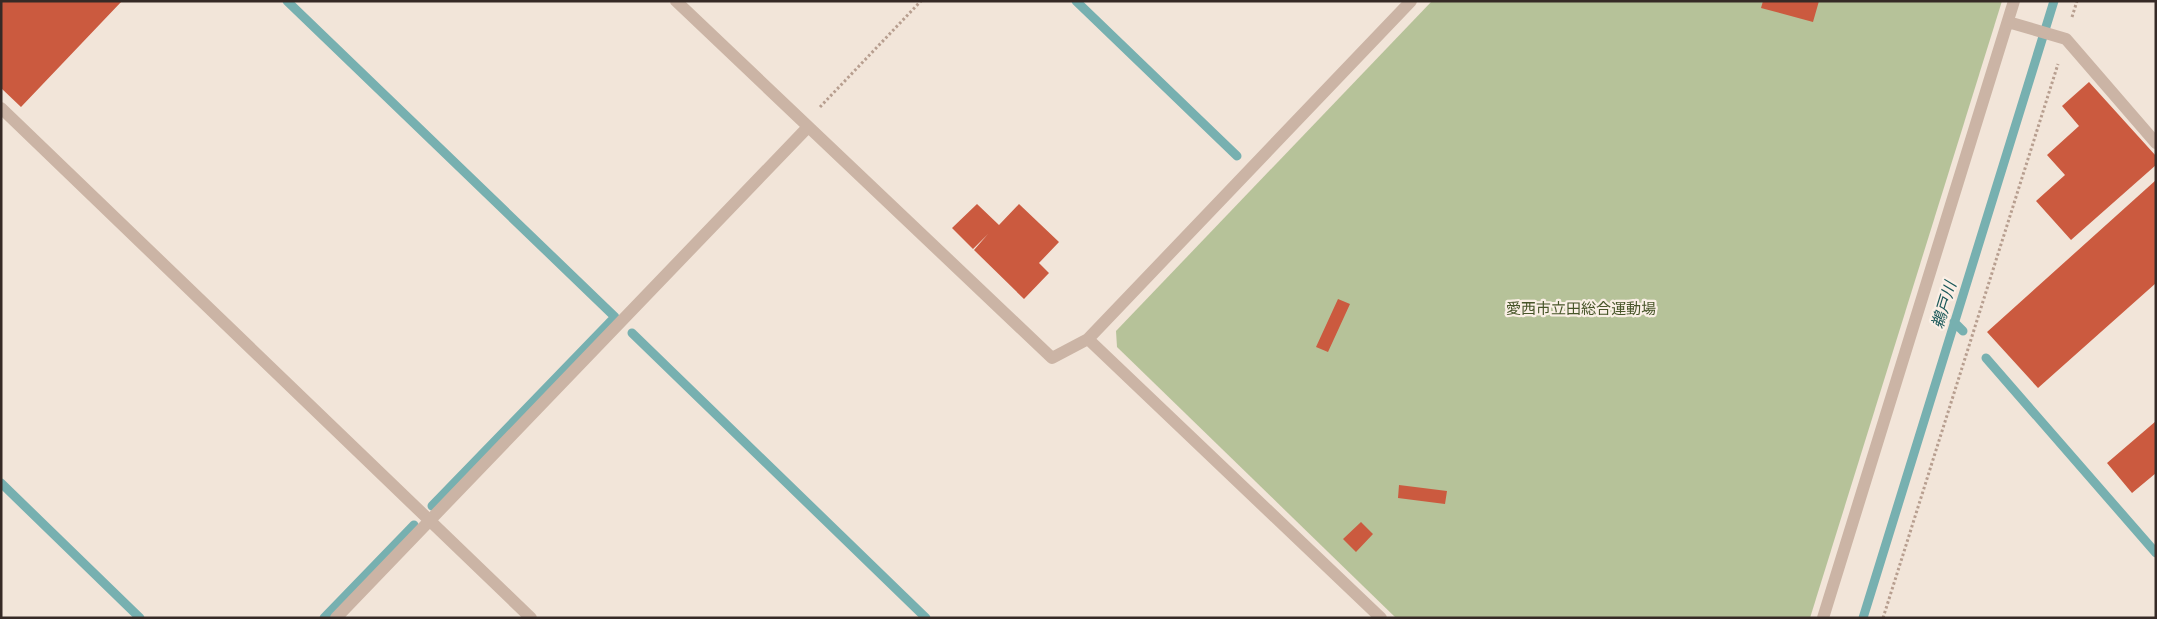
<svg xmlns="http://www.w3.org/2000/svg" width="2157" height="619" font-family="'Work Sans','Noto Sans JP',sans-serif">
	<rect width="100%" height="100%" fill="#f2e5d9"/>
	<path fill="#b6c299" d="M1432 1H2002L1810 618H1396L1117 347 1116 331Z"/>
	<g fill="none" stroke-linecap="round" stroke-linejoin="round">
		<path stroke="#77b0b0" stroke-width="9" d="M287 1 615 317 432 506
			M1076 1 1237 156
			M1954 322 1963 331
			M632 333 926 618
			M1986 358 2156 553
			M1 483 140 618
			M324 618 414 525
			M1863 618 2054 1"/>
	</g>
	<path fill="#cb5a3f" d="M1 1H122L21 107 1 88Z
		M1763 1H1819L1813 22 1761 8Z
		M2089 82 2156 156V165L2071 240 2036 201 2065 175 2047 155 2079 126 2062 106Z
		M2156 180V283L2038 388 1987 332Z
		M977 204 999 225 1019 204 1059 242 1039 263 1049 273 1024 299 974 250 988 234 973 249 952 228Z
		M1338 299 1350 304 1328 352 1316 347Z
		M2156 421V473L2132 493 2107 463Z
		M1399 485 1447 491 1445 504 1398 498Z
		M1361 522 1373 534 1356 552 1343 539Z"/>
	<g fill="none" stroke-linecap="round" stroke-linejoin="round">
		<path stroke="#b79e8f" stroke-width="3" stroke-dasharray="2.5 2.5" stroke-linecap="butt" d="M2072 17 2077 1
			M820 107 921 1
			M1883 618 2058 64"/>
		<path stroke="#cbb4a5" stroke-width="12" d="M676 1 1052 358 1088 339 1411 1
			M2008 22 2066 39 2156 143
			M1 108 531 618
			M1088 339 1381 618
			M336 618 808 127
			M1823 618 2014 1"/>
	</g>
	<g text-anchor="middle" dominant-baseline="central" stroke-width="4.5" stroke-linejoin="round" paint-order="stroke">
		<g font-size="15" fill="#475529" stroke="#faefe5">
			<text x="1581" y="309">愛西市立田総合運動場</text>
		</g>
		<g font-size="16" font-style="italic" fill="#1a5859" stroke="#faefe5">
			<text transform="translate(1944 305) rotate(-73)">鵜戸川</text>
		</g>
	</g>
	<rect width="2157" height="619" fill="none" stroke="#362a26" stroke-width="5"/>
</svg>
